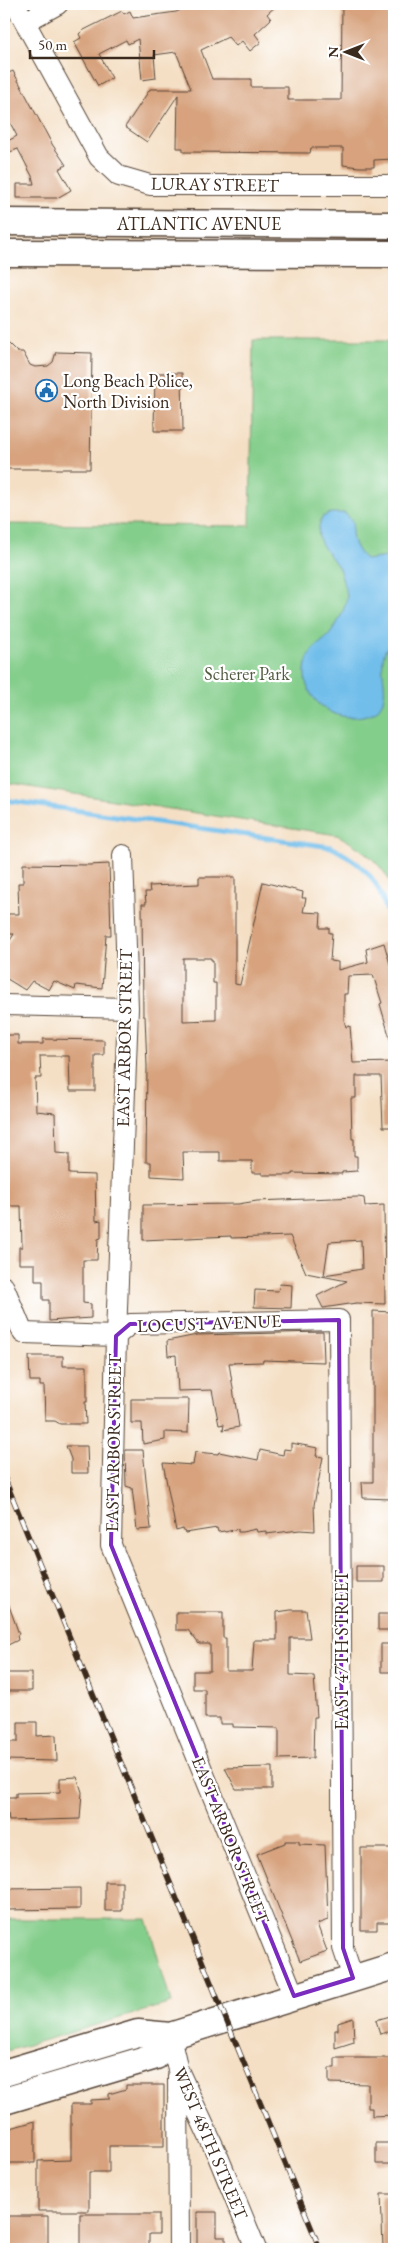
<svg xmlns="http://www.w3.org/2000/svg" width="398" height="2253" font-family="'EB Garamond',serif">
	<rect width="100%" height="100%" fill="#fff"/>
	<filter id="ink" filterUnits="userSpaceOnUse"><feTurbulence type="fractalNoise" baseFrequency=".02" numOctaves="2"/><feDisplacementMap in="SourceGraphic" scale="10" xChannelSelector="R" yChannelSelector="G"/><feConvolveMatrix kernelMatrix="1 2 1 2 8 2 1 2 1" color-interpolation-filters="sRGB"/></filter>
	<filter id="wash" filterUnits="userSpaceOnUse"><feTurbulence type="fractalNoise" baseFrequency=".0096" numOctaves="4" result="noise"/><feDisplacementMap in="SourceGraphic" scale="20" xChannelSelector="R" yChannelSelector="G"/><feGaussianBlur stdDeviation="1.12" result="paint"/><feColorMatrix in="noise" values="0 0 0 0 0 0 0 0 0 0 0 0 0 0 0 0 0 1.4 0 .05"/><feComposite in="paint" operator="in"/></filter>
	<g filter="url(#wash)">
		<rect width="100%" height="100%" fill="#f4dfc4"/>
		<path fill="#84ce8b" stroke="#607c54" d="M253 340H394V889C381 862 363 849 337 835L4 783V524L250 526Z
			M4 1919H147L171 2003 4 2052Z"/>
		<path fill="#71beeb" stroke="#567484" d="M331 513H345L353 523C350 540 355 549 366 560L394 556V640C368 660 398 693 375 712 364 717 350 719 338 715 312 706 295 678 311 652 317 644 324 641 330 634 337 625 346 608 347 596 347 593 345 588 344 585 342 579 341 572 338 567 326 548 312 542 322 517Z"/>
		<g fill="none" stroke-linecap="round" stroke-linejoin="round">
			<path stroke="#71beeb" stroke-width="5" d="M4 800 331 847C378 871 381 890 394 938"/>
		</g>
		<g id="blocks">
			<path fill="#d7a27d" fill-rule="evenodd" d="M195 4H278L267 14 271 19 255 34 261 42 250 51 242 41 236 46 228 37 201 50 212 79H251V87H288V100H341L342 4H394V159L374 160V167H359L343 165V148H311L310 153 183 152V148H177L178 95 147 142 125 127 150 89H191L176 52 154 55 156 78 142 80 138 39 128 44 126 40 99 54 112 78 98 86 74 42 81 38 79 34 82 31 122 11 124 14 130 11 133 18 176 12Z
				M13 71 52 144 66 165 59 169 71 190 57 198H17V184H34L32 176 18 149 4 154V143L17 136 4 111V75Z
				M4 339 17 352H23L30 365 35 367 48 366 53 362 56 352 92 353 90 469H4Z
				M155 373H182L183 431H154Z
				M23 864 89 865 109 864 111 935H106L102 988 76 985 75 990 54 981 49 990 32 981 25 990 4 977V950L14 934H4V914H19L18 883H23Z
				M199 877H235V984L240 985 263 882 303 892 302 898H306L303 912 321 913 320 928H329V933H332L330 961 338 962V970L368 962 366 949 384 943 394 978V1041L391 1042 380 1004 382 1003 373 975 348 976 347 994H344V1020L346 1027 350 1026 353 1063 394 1062V1127H383L381 1076H356V1098H351L352 1139H354V1156H357V1171L342 1172V1174L292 1173V1175H262V1173H252V1161H220V1152H183L184 1178 151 1176V1162H146L147 1066 145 1016H143L142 904H146L145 892H150L149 886 199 884ZM183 958H211V960H213V983H216V1020L183 1021Z
				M4 1035H18V1044H43V1039L104 1040V1055H95V1091H70L69 1056H40L41 1078H35L36 1111 55 1113 56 1153 69 1154V1174L95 1175 96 1221 101 1220V1238L98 1239 97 1260H83V1303L91 1304V1318L49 1321V1300H43V1281H35V1264H19V1247H22L21 1206H4Z
				M358 1197 364 1198 365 1206 384 1205 385 1304 356 1303 323 1308 317 1296 347 1281 306 1273 290 1236 231 1238V1236L143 1240V1205L238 1204 257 1201ZM361 1240 362 1269 324 1275 329 1242Z
				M280 1284 292 1285 291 1308 254 1307 255 1290 278 1291Z
				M373 1311 392 1312V1317H394V1465H391V1499L363 1498 362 1482H373Z
				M323 1332 324 1362 263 1360V1362L229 1363 239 1427 223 1430 224 1424 219 1425 212 1390 178 1391 176 1355 168 1356 167 1341 197 1335Z
				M29 1356H63V1366H87V1402H85L86 1424H60L55 1421H45L44 1386H40V1381H30Z
				M131 1399H189L188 1433 165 1432V1440L143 1444 142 1423H131Z
				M291 1443 318 1448 316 1456 323 1457 314 1505 315 1531 300 1530 266 1534V1531L257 1532 256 1529 242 1532H238V1529L225 1532 224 1531 218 1532 217 1528 185 1533 183 1529 176 1531 163 1463 193 1465 195 1452 218 1454 219 1452 258 1460 260 1450 283 1455 284 1449 291 1450Z
				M66 1446H87L88 1473H71V1459Z
				M125 1450H143L151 1529 137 1530 132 1488 126 1486Z
				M356 1566H384V1582H356Z
				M4 1597H6L8 1603 19 1634 17 1635 18 1640 4 1647Z
				M291 1610H306L310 1638H290V1675L314 1676 317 1717H314L313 1758 279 1759V1728L233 1727V1724H220V1718H205V1689H193V1671H210V1644H199L188 1630H176V1612H223V1638H226V1671H252L254 1640H277V1612Z
				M378 1614H390L391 1630H378Z
				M381 1644H394V1672H381Z
				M4 1673H32V1691H4Z
				M18 1722H37V1736L56 1735 57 1761 4 1760V1742H18Z
				M272 1767V1789H236L225 1768Z
				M77 1777 82 1792 80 1819 9 1821 8 1813H4V1797H16V1793L60 1792V1778Z
				M285 1841H299V1844L325 1845 328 1920 317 1924 327 1951 300 1961 257 1854 285 1843Z
				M361 1848H394V1922H377V1930H361Z
				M105 1882H122V1911H105Z
				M80 1888V1909L4 1910V1889Z
				M394 2015V2030L380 2034 376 2020Z
				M353 2018 354 2042 335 2048V2030H338V2023Z
				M335 2058H394V2115L372 2116V2108H368V2084L329 2083V2068H335Z
				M126 2085H164V2146H109V2172H89V2211H38V2161L71 2160V2104H91V2100L109 2099V2094L126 2089Z
				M35 2121V2163H4V2130Z
				M376 2143H392L391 2164H376Z
				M381 2194H394V2249H383Z
				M197 2212H217V2237H226V2249H197Z
				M80 2214H159V2234H149V2249H80Z
				M4 2216H48V2249H4Z"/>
		</g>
	</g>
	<g filter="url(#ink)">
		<use href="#blocks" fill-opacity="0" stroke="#574537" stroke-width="1"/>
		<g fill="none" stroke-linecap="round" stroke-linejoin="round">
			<defs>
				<path id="minor" d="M15 4 99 157 119 176 150 185H394
					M25 22 58 4
					M123 855 128 1008 116 1336 111 1545 294 1996
					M4 1005 128 1008
					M4 1287 23 1333 116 1336 130 1324 339 1320 343 1948 353 1978
					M170 2036 178 2070 217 2154 256 2249
					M178 2077 179 2249"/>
				<path id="major" d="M4 222 394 225
					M4 253 394 254
					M4 2073 138 2033 170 2036 394 1966
					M4 2101 156 2056 170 2036"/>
			</defs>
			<use href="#minor" stroke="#574537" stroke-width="22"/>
			<use href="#major" stroke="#574537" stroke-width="29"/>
			<use href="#minor" stroke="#fff" stroke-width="20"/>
			<use href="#major" stroke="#fff" stroke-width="26"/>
			<defs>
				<path id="rail" d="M4 1477 320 2249"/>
			</defs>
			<use href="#rail" stroke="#3b2a1e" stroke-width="5.5"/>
			<use href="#rail" stroke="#fff" stroke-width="4" stroke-dasharray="11" stroke-linecap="butt"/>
		</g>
	</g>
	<path fill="none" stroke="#7b2cbf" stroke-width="4" stroke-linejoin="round" d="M339 1320 343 1948 353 1978 294 1996 111 1545 116 1336 130 1324Z"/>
	<defs>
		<symbol id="civic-ring" viewBox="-11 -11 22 22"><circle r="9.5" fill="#fff" stroke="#1f6fb2" stroke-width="1.5"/><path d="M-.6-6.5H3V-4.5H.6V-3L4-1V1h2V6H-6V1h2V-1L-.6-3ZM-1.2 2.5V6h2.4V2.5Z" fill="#1f6fb2"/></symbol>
	</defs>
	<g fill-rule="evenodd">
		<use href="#civic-ring" x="34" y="378" width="25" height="25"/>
	</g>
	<g text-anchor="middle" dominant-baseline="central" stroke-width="4.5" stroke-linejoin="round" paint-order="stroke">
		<g font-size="18" fill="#3b2a1e" stroke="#fff">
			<text transform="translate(215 184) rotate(1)">LURAY STREET</text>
			<text x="199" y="223">ATLANTIC AVENUE</text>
			<text transform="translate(124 1038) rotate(-89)">EAST ARBOR STREET</text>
			<text transform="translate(209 1323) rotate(-2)">LOCUST AVENUE</text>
			<text transform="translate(113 1443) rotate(-89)">EAST ARBOR STREET</text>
			<text transform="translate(341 1650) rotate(-90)">EAST 47TH STREET</text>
			<text transform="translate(231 1840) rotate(68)">EAST ARBOR STREET</text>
			<text transform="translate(211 2143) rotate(67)">WEST 48TH STREET</text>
		</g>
		<g font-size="18" fill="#3b2a1e" stroke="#fff" text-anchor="start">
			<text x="63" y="380">Long Beach Police,<tspan x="63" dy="21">North Division</tspan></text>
		</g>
		<g font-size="18" fill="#515b3f" stroke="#fff">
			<text x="247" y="673">Scherer Park</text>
		</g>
	</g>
	<rect width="398" height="2253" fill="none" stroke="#fff" stroke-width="20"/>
	<g transform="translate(346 52) rotate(270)" stroke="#ffffff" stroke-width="4" paint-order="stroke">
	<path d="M0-4L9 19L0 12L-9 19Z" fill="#3b2a1e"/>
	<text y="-8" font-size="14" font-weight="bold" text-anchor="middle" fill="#3b2a1e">N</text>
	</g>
	<path d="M30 50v8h124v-8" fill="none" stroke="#3b2a1e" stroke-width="2.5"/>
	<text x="38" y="50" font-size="15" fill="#3b2a1e" stroke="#ffffff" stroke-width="4" paint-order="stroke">50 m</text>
</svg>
